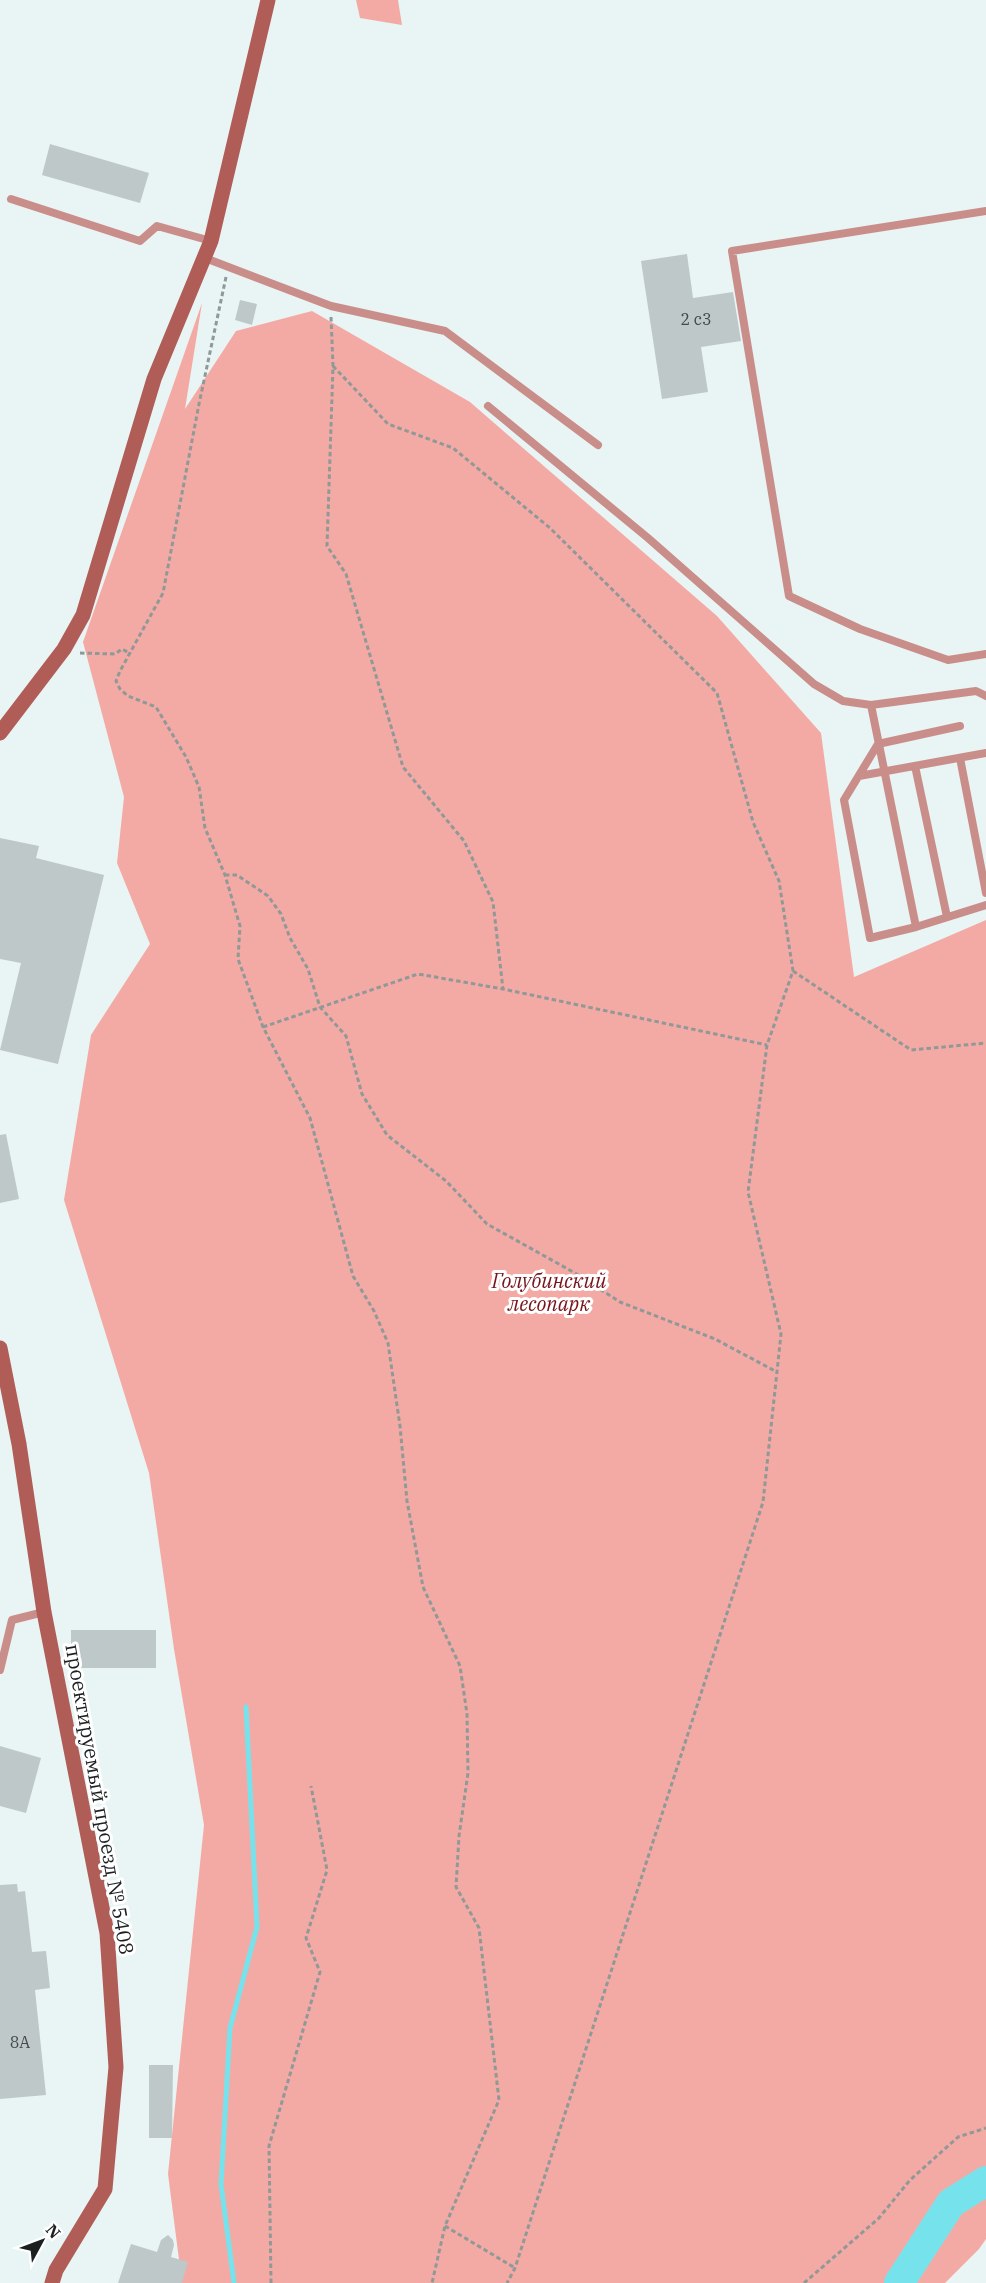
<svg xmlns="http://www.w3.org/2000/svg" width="986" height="2283" font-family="'IBM Plex Serif',serif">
	<rect width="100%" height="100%" fill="#e9f4f4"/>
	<path fill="#f4aaa4" d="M356 0H398L402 25 360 18Z
		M202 303 185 409 236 331 312 311 470 402 717 616 821 733 854 977 986 920V2239L979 2249 945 2283H182L168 2174 204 1825 174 1649 149 1473 64 1200 91 1035 150 944 117 863 124 797 83 642Z"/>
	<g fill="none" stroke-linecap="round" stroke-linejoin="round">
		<path stroke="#76e3ec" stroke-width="5" d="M234 2283 221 2184 230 2028 257 1927 246 1707"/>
		<path stroke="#76e3ec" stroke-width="30" d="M899 2283 951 2203 986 2181"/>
	</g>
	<path fill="#bec8c8" d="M50 144 149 173 140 203 42 175Z
		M687 254 693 298 733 292 741 341 701 347 708 392 662 399 641 261Z
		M240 300 257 304 252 325 235 320Z
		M0 838 39 846 36 858 104 875 58 1064 0 1050 21 963 0 959Z
		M6 1134 19 1199 0 1203V1135Z
		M71 1630H156V1668H71Z
		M0 1746 41 1758 26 1813 0 1806Z
		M17 1884 18 1892 25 1891 32 1952 46 1951 50 1988 35 1990 46 2095 0 2099V1885Z
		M149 2065H173L172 2138H149Z
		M168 2235 173 2240 174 2245 171 2257 188 2262 182 2283H118L131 2244 157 2252 161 2240Z"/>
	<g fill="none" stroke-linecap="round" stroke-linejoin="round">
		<path stroke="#909898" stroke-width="3" stroke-dasharray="4.5 3" stroke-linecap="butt" d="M226 277 199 404 163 593 120 671 116 681 120 689 128 696 156 707 186 757 199 787 205 828 225 875 240 926 238 959 263 1027 310 1118 353 1276 374 1311 388 1343 400 1426 407 1501 423 1587 460 1666 467 1714 468 1773 459 1836 456 1887 479 1928 499 2100 445 2226 432 2283
			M331 317 333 366 327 546 346 574 403 767 464 841 493 902 503 989 767 1045
			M333 366 388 424 453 448 550 528 717 693 753 822 779 881 793 971 767 1045 748 1192 781 1334 763 1502 515 2268 507 2283
			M80 653 115 654 122 649 131 654
			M225 875H237L268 896 281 914 290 938 308 969 320 1007 346 1036 362 1094 387 1135 446 1181 487 1224 575 1273 620 1302 715 1339 777 1372
			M793 971 911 1050 986 1043
			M263 1027 418 974 503 989
			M445 2226 515 2268
			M271 2283 269 2146 320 1972 306 1938 327 1870 311 1786
			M804 2283 879 2218 910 2180 958 2137 986 2128"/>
		<path stroke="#c98e8a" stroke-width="8" d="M11 199 140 241 157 226 211 241
			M986 211 732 251 789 596 860 629 948 660 986 654
			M205 258 331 306 445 331 598 445
			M488 406 648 538 814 684 843 701 871 705 976 691 986 696
			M871 705 916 927
			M960 726 878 744 844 800 870 938 916 927 986 905
			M960 758 986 893
			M915 766 947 917
			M859 776 986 753
			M0 1670 12 1620 44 1612"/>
		<path stroke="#b05d58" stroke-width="15" d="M0 733 64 649 83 615 154 379 211 241 268 0
			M0 1348 19 1444 44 1612 107 1933 116 2067 105 2189 56 2270 52 2283"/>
	</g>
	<g text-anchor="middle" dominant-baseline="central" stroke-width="6" stroke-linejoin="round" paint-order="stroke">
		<g font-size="16" fill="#444a4a">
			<text x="696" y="319">2 с3</text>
			<text x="20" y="2042">8А</text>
		</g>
		<g font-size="20" font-style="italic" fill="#76141a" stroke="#fff">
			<text x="549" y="1280">Голубинский<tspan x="549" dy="23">лесопарк</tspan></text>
		</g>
		<g font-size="20" fill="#1c2020" stroke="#fff">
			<text transform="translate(100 1799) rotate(80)">проектируемый проезд № 5408</text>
		</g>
	</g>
	<g transform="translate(42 2241) rotate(49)" stroke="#ffffff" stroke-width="4.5" paint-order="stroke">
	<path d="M0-4.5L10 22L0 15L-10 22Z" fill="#1c2020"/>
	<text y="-9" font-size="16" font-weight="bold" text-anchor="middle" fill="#1c2020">N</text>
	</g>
</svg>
